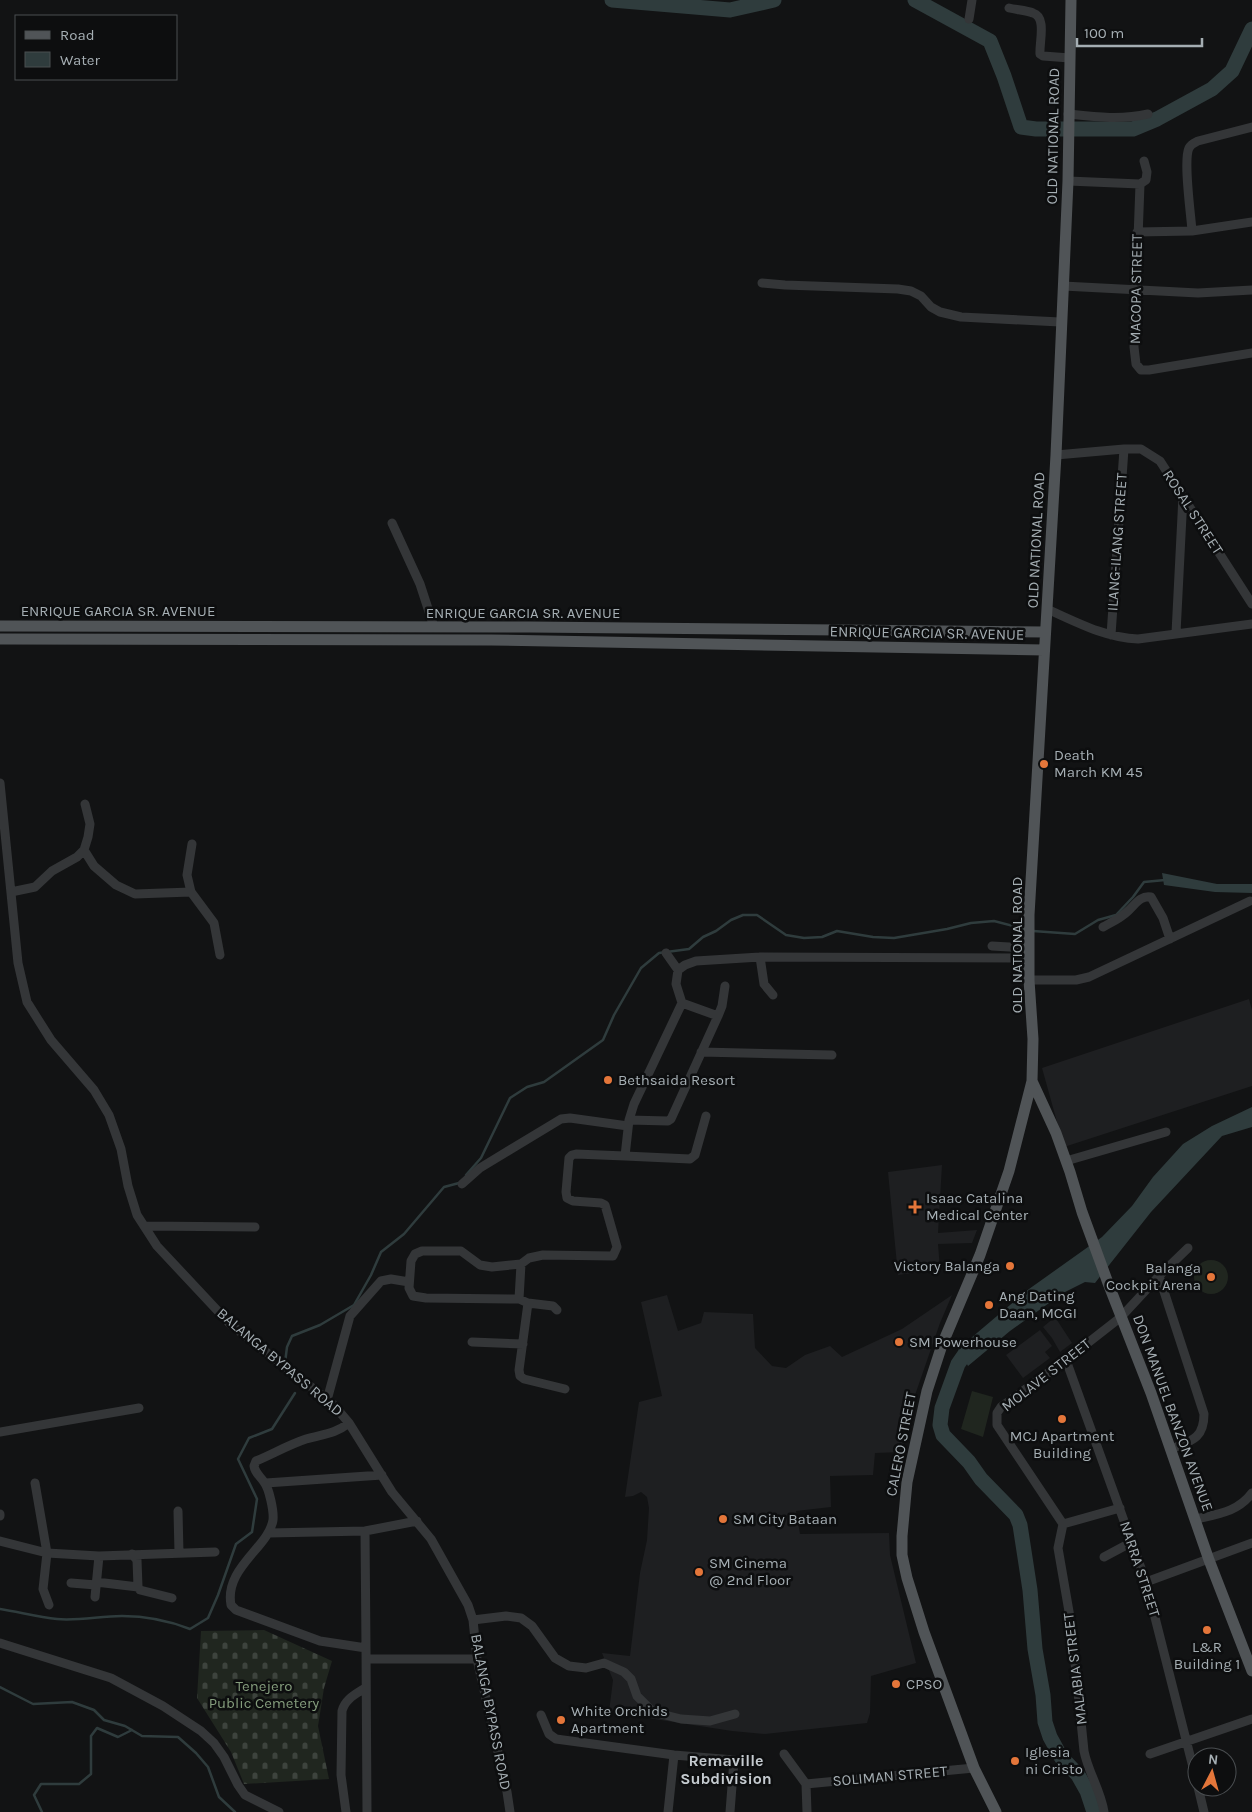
<svg xmlns="http://www.w3.org/2000/svg" width="1252" height="1812" font-family="Karla,sans-serif">
	<defs>
		<pattern id="cemetery-stones" width="16" height="16" patternUnits="userSpaceOnUse" patternTransform="scale(1.25)"><rect width="16" height="16" fill="#20261f"/><path d="M2 7V4a2 2 0 0 1 4 0v3zM10 15v-3a2 2 0 0 1 4 0v3z" fill="#3d433d"/></pattern>
	</defs>
	<rect width="100%" height="100%" fill="#121314"/>
	<path fill="#1e1f21" d="M1249 999 1252 1010V1086L1064 1147 1042 1068Z
		M942 1165 938 1233 977 1230 972 1243 938 1244 940 1269 898 1275 888 1172Z
		M667 1295 678 1331 701 1323 704 1312 753 1314 755 1348 772 1366 786 1368 805 1355 830 1346 842 1357 902 1329 952 1295 940 1323 914 1398 902 1452 875 1453 873 1475 830 1476 831 1507 796 1511 800 1534 889 1533 890 1555 916 1663 871 1676 870 1713 867 1723 765 1734 732 1731 609 1712 613 1680 602 1653 630 1656 640 1573 647 1540 649 1508 647 1497 641 1492 633 1496 625 1497 639 1402 662 1396 641 1302Z
		M1055 1317 1072 1343 1060 1352 1052 1338 1043 1327Z
		M1040 1330 1052 1346 1045 1352 1050 1358 1023 1378 1006 1355Z"/>
	<path fill="#20261f" d="M1194 1277a17 17 0 1 1 34 0a17 17 0 1 1-34 0Z
		M972 1391 993 1397 983 1437 961 1429Z"/>
	<path fill="url(#cemetery-stones)" d="M264 1630 332 1661 324 1688 318 1726 329 1779 244 1784 231 1752 197 1698 201 1631Z"/>
	<path fill="#2f3c3d" d="M1162 873 1217 884H1252V893L1215 892 1164 885Z
		M1252 1107V1127L1222 1136 1151 1212 1095 1283 1085 1282 1063 1293 1010 1331 968 1366 958 1349 1029 1289 1102 1237 1132 1206 1153 1177 1183 1144 1212 1126Z"/>
	<g fill="none" stroke-linecap="round" stroke-linejoin="round">
		<path stroke="#2f3c3d" stroke-width="2.5" d="M1033 931 1075 934 1098 920 1116 915 1133 897 1144 882 1165 880
			M466 1175 481 1158 510 1098 527 1087 544 1082 603 1040 614 1015 641 968 659 953 689 949 703 937 716 931 731 920 743 915H757L786 935 804 938 822 937 837 931 873 937 894 938 947 929 971 923 994 921 1025 929
			M285 1363 287 1347 292 1336 320 1325 354 1305 371 1275 381 1252 404 1234 444 1187 459 1183
			M0 1609C19 1612 38 1617 57 1619 79 1621 100 1616 122 1616 146 1616 167 1620 190 1629L208 1618 218 1595 236 1544 252 1532 257 1499 238 1459 249 1438 272 1429 295 1393
			M0 1687 33 1704 72 1702 94 1710 104 1720 125 1726 142 1736 178 1737 196 1753 208 1767 219 1797 235 1812
			M42 1812 34 1795 41 1784H79L91 1774V1736L97 1728 118 1737 132 1730"/>
		<path stroke="#2f3c3d" stroke-width="15" d="M612 0 730 10 774 0
			M915 0 990 41 1004 76 1021 127 1036 129H1133L1157 119 1212 89 1232 71 1252 29
			M976 1344 967 1351 958 1364 942 1408 940 1425 943 1435 969 1462 981 1479 1016 1515 1020 1525 1030 1590 1035 1649 1043 1695 1045 1722 1050 1737 1061 1757 1078 1775 1087 1791 1094 1812"/>
		<path stroke="#343638" stroke-width="9" d="M1009 8C1017 10 1026 10 1033 13 1047 17 1039 43 1040 54L1043 56 1070 58
			M969 19 972 0
			M1068 114C1096 117 1121 120 1148 114
			M1068 181 1140 184
			M1140 184 1134 347 1136 364 1141 370H1149L1252 353
			M1140 184 1146 180 1147 172 1144 161
			M1192 231C1191 215 1183 160 1189 148 1191 144 1194 143 1198 141L1252 127
			M1137 232 1192 231 1252 222
			M762 283 785 285 898 289 911 291 921 296 931 307 940 312 961 317 1060 322
			M1063 286 1198 293 1252 290
			M1056 455 1124 449H1141L1160 461 1252 604
			M392 523 420 584 434 627
			M1047 609C1076 622 1106 638 1138 639L1252 624
			M1176 633 1183 496
			M1111 635 1124 449
			M0 783 18 963 27 1002 51 1040 94 1090 109 1115 121 1149 128 1186 137 1215 157 1246 230 1324 332 1403 349 1423 392 1492 431 1539 468 1605 473 1620 477 1659 507 1792 510 1812
			M84 850 94 866 116 885 135 894 191 892 187 875 192 844
			M11 892 35 887 52 871 77 857 84 850 88 837 90 824 85 804
			M191 892 214 923 220 955
			M1103 927C1112 922 1121 918 1128 911 1135 905 1140 895 1151 897L1163 918 1170 939
			M992 946 1029 948
			M666 953 678 970
			M760 957 764 984 773 995
			M1029 980H1076L1089 977 1250 901
			M682 1003 676 984 678 970 685 965 696 961 760 957 1029 958
			M682 1003 718 1016
			M701 1052 832 1055
			M629 1120 668 1121 671 1119 718 1016 722 1006 725 986
			M625 1156 690 1159 695 1155 706 1116
			M1066 1161 1166 1132
			M462 1184 480 1168 561 1119 570 1118 628 1126
			M144 1226 255 1227
			M1159 1276 1204 1414C1204 1439 1191 1441 1171 1449
			M519 1299 521 1264
			M528 1303 553 1306 557 1310
			M472 1342 523 1344
			M1066 1360 1146 1582 1197 1783
			M565 1389 524 1379 520 1376 519 1370 528 1303 519 1299 426 1298 413 1296 409 1288 411 1261 415 1254 422 1251H461L480 1265 492 1267 521 1264 529 1258 543 1255 613 1256 617 1247 605 1205 601 1203 573 1201 567 1198 566 1192 569 1158 572 1155 576 1154 625 1156 629 1120 634 1104 682 1003
			M327 1400 350 1316 381 1281 391 1279 409 1282
			M349 1423C335 1434 323 1434 306 1439 288 1445 273 1454 256 1461L254 1466C255 1473 260 1476 264 1482 269 1488 274 1511 273 1520 269 1547 224 1568 231 1605L236 1610 320 1641 366 1648 365 1531
			M0 1432 139 1408
			M35 1483 47 1553 43 1589 49 1605
			M266 1483 382 1475
			M178 1511 179 1553
			M0 1516V1514
			M1196 1519C1218 1514 1238 1512 1252 1493
			M1063 1524 997 1425V1413L1001 1407 1066 1360 1121 1317 1159 1276 1188 1248
			M1063 1524 1058 1548 1071 1623 1084 1751C1088 1772 1101 1791 1104 1812
			M1063 1524 1120 1508
			M269 1533 365 1531 417 1521
			M0 1541 47 1553 99 1556 215 1552
			M1104 1557 1132 1542
			M96 1582 138 1587 137 1560 132 1554
			M1146 1582 1252 1543
			M71 1583 96 1585
			M138 1587 140 1590 172 1598
			M95 1597 99 1556
			M473 1620 506 1616 521 1618 532 1626 555 1658 569 1666 586 1668 604 1663 624 1672 631 1679 637 1696 653 1712 681 1719 710 1721 735 1714
			M0 1643 111 1678 163 1706 201 1731 214 1743 224 1757 238 1785 245 1795 279 1812
			M366 1648 367 1812
			M366 1659H477
			M541 1715 549 1734 556 1739 674 1755 734 1760 730 1812
			M784 1754 806 1784
			M1150 1754 1252 1719
			M806 1784 974 1768
			M806 1784 807 1812
			M1198 1787 1204 1812
			M346 1812 341 1775 342 1711C345 1699 356 1694 365 1688
			M668 1812 674 1755"/>
		<path stroke="#505457" stroke-width="11" d="M0 626 529 627 1045 632
			M0 639 491 640 1044 650
			M1032 1081 1056 1133 1070 1172 1082 1212 1108 1283 1151 1393 1209 1560 1252 1671
			M996 1812 974 1768 924 1632 907 1578 902 1555V1536L907 1482 927 1391 942 1345 980 1255 1009 1171 1032 1081 1033 1039 1029 980V915L1056 455 1068 181 1071 0"/>
	</g>
	<g fill="#e4763a" stroke="#0d0e0f" stroke-width="2">
		<circle cx="1044" cy="764" r="5"/>
		<circle cx="608" cy="1080" r="5"/>
		<path d="M912.5 1199.5h5v5h5v5h-5v5h-5v-5h-5v-5h5z"/>
		<circle cx="1010" cy="1266" r="5"/>
		<circle cx="1211" cy="1277" r="5"/>
		<circle cx="989" cy="1305" r="5"/>
		<circle cx="899" cy="1342" r="5"/>
		<circle cx="1062" cy="1419" r="5"/>
		<circle cx="723" cy="1519" r="5"/>
		<circle cx="699" cy="1572" r="5"/>
		<circle cx="1207" cy="1630" r="5"/>
		<circle cx="896" cy="1684" r="5"/>
		<circle cx="561" cy="1720" r="5"/>
		<circle cx="1015" cy="1761" r="5"/>
	</g>
	<g text-anchor="middle" dominant-baseline="central" stroke-width="5" stroke-linejoin="round" paint-order="stroke">
		<g font-size="15" fill="#a5aeb3" stroke="#0d0e0f">
			<text transform="translate(1053 136) rotate(-89)">OLD NATIONAL ROAD</text>
			<text transform="translate(1136 289) rotate(-89)">MACOPA STREET</text>
			<text transform="translate(1193 512) rotate(57)">ROSAL STREET</text>
			<text transform="translate(1036 540) rotate(-87)">OLD NATIONAL ROAD</text>
			<text transform="translate(1117 542) rotate(-86)">ILANG-ILANG STREET</text>
			<text x="118" y="611">ENRIQUE GARCIA SR. AVENUE</text>
			<text x="523" y="613">ENRIQUE GARCIA SR. AVENUE</text>
			<text transform="translate(927 633) rotate(1)">ENRIQUE GARCIA SR. AVENUE</text>
			<text transform="translate(1017 945) rotate(-90)">OLD NATIONAL ROAD</text>
			<text transform="translate(280 1362) rotate(40)">BALANGA BYPASS ROAD</text>
			<text transform="translate(1046 1375) rotate(-38)">MOLAVE STREET</text>
			<text transform="translate(1173 1413) rotate(70)">DON MANUEL BANZON AVENUE</text>
			<text transform="translate(901 1444) rotate(-79)">CALERO STREET</text>
			<text transform="translate(1140 1569) rotate(72)">NARRA STREET</text>
			<text transform="translate(1075 1669) rotate(-97)">MALABIA STREET</text>
			<text transform="translate(491 1712) rotate(79)">BALANGA BYPASS ROAD</text>
			<text transform="translate(890 1776) rotate(-5)">SOLIMAN STREET</text>
		</g>
		<g font-size="15" fill="#a5aeb3" stroke="#0d0e0f" text-anchor="start">
			<text x="1054" y="755">Death<tspan x="1054" dy="17">March KM 45</tspan></text>
			<text x="618" y="1080">Bethsaida Resort</text>
			<text x="926" y="1198">Isaac Catalina<tspan x="926" dy="17">Medical Center</tspan></text>
			<text x="1000" y="1266" text-anchor="end">Victory Balanga</text>
			<text x="1201" y="1268" text-anchor="end">Balanga<tspan x="1201" dy="17">Cockpit Arena</tspan></text>
			<text x="999" y="1296">Ang Dating<tspan x="999" dy="17">Daan, MCGI</tspan></text>
			<text x="909" y="1342">SM Powerhouse</text>
			<text x="1062" y="1436" text-anchor="middle">MCJ Apartment<tspan x="1062" dy="17">Building</tspan></text>
			<text x="733" y="1519">SM City Bataan</text>
			<text x="709" y="1563">SM Cinema<tspan x="709" dy="17">@ 2nd Floor</tspan></text>
			<text x="1207" y="1647" text-anchor="middle">L&amp;R<tspan x="1207" dy="17">Building 1</tspan></text>
			<text x="906" y="1684">CPSO</text>
			<text x="571" y="1711">White Orchids<tspan x="571" dy="17">Apartment</tspan></text>
			<text x="1025" y="1752">Iglesia<tspan x="1025" dy="17">ni Cristo</tspan></text>
		</g>
		<g font-size="15" fill="#859d7d" stroke="#0d0e0f">
			<text x="264" y="1686">Tenejero<tspan x="264" dy="17">Public Cemetery</tspan></text>
		</g>
		<g font-size="16" font-weight="bold" fill="#c5cbd0" stroke="#0d0e0f">
			<text x="726" y="1760">Remaville<tspan x="726" dy="18">Subdivision</tspan></text>
		</g>
	</g>
	<rect x="15" y="15" width="162" height="65" fill="#0d0e0f" stroke="#4a4e51"/>
	<rect x="25" y="31" width="25" height="8" fill="#505457" stroke="#4a4e51"/>
	<text x="60" y="40" font-size="15" fill="#a5aeb3">Road</text>
	<rect x="25" y="52" width="25" height="15" fill="#2f3c3d" stroke="#4a4e51"/>
	<text x="60" y="65" font-size="15" fill="#a5aeb3">Water</text>
	<g transform="translate(1212 1772) rotate(6)"><circle r="24" fill="#0d0e0f" stroke="#4a4e51"/>
	<path d="M0-4L9 19L0 12L-9 19Z" fill="#e4763a"/>
	<text y="-8" font-size="14" font-weight="bold" text-anchor="middle" fill="#a5aeb3">N</text>
	</g>
	<path d="M1077 38v8h125v-8" fill="none" stroke="#a5aeb3" stroke-width="2.5"/>
	<text x="1084" y="38" font-size="15" fill="#a5aeb3" stroke="#0d0e0f" stroke-width="4" paint-order="stroke">100 m</text>
</svg>
